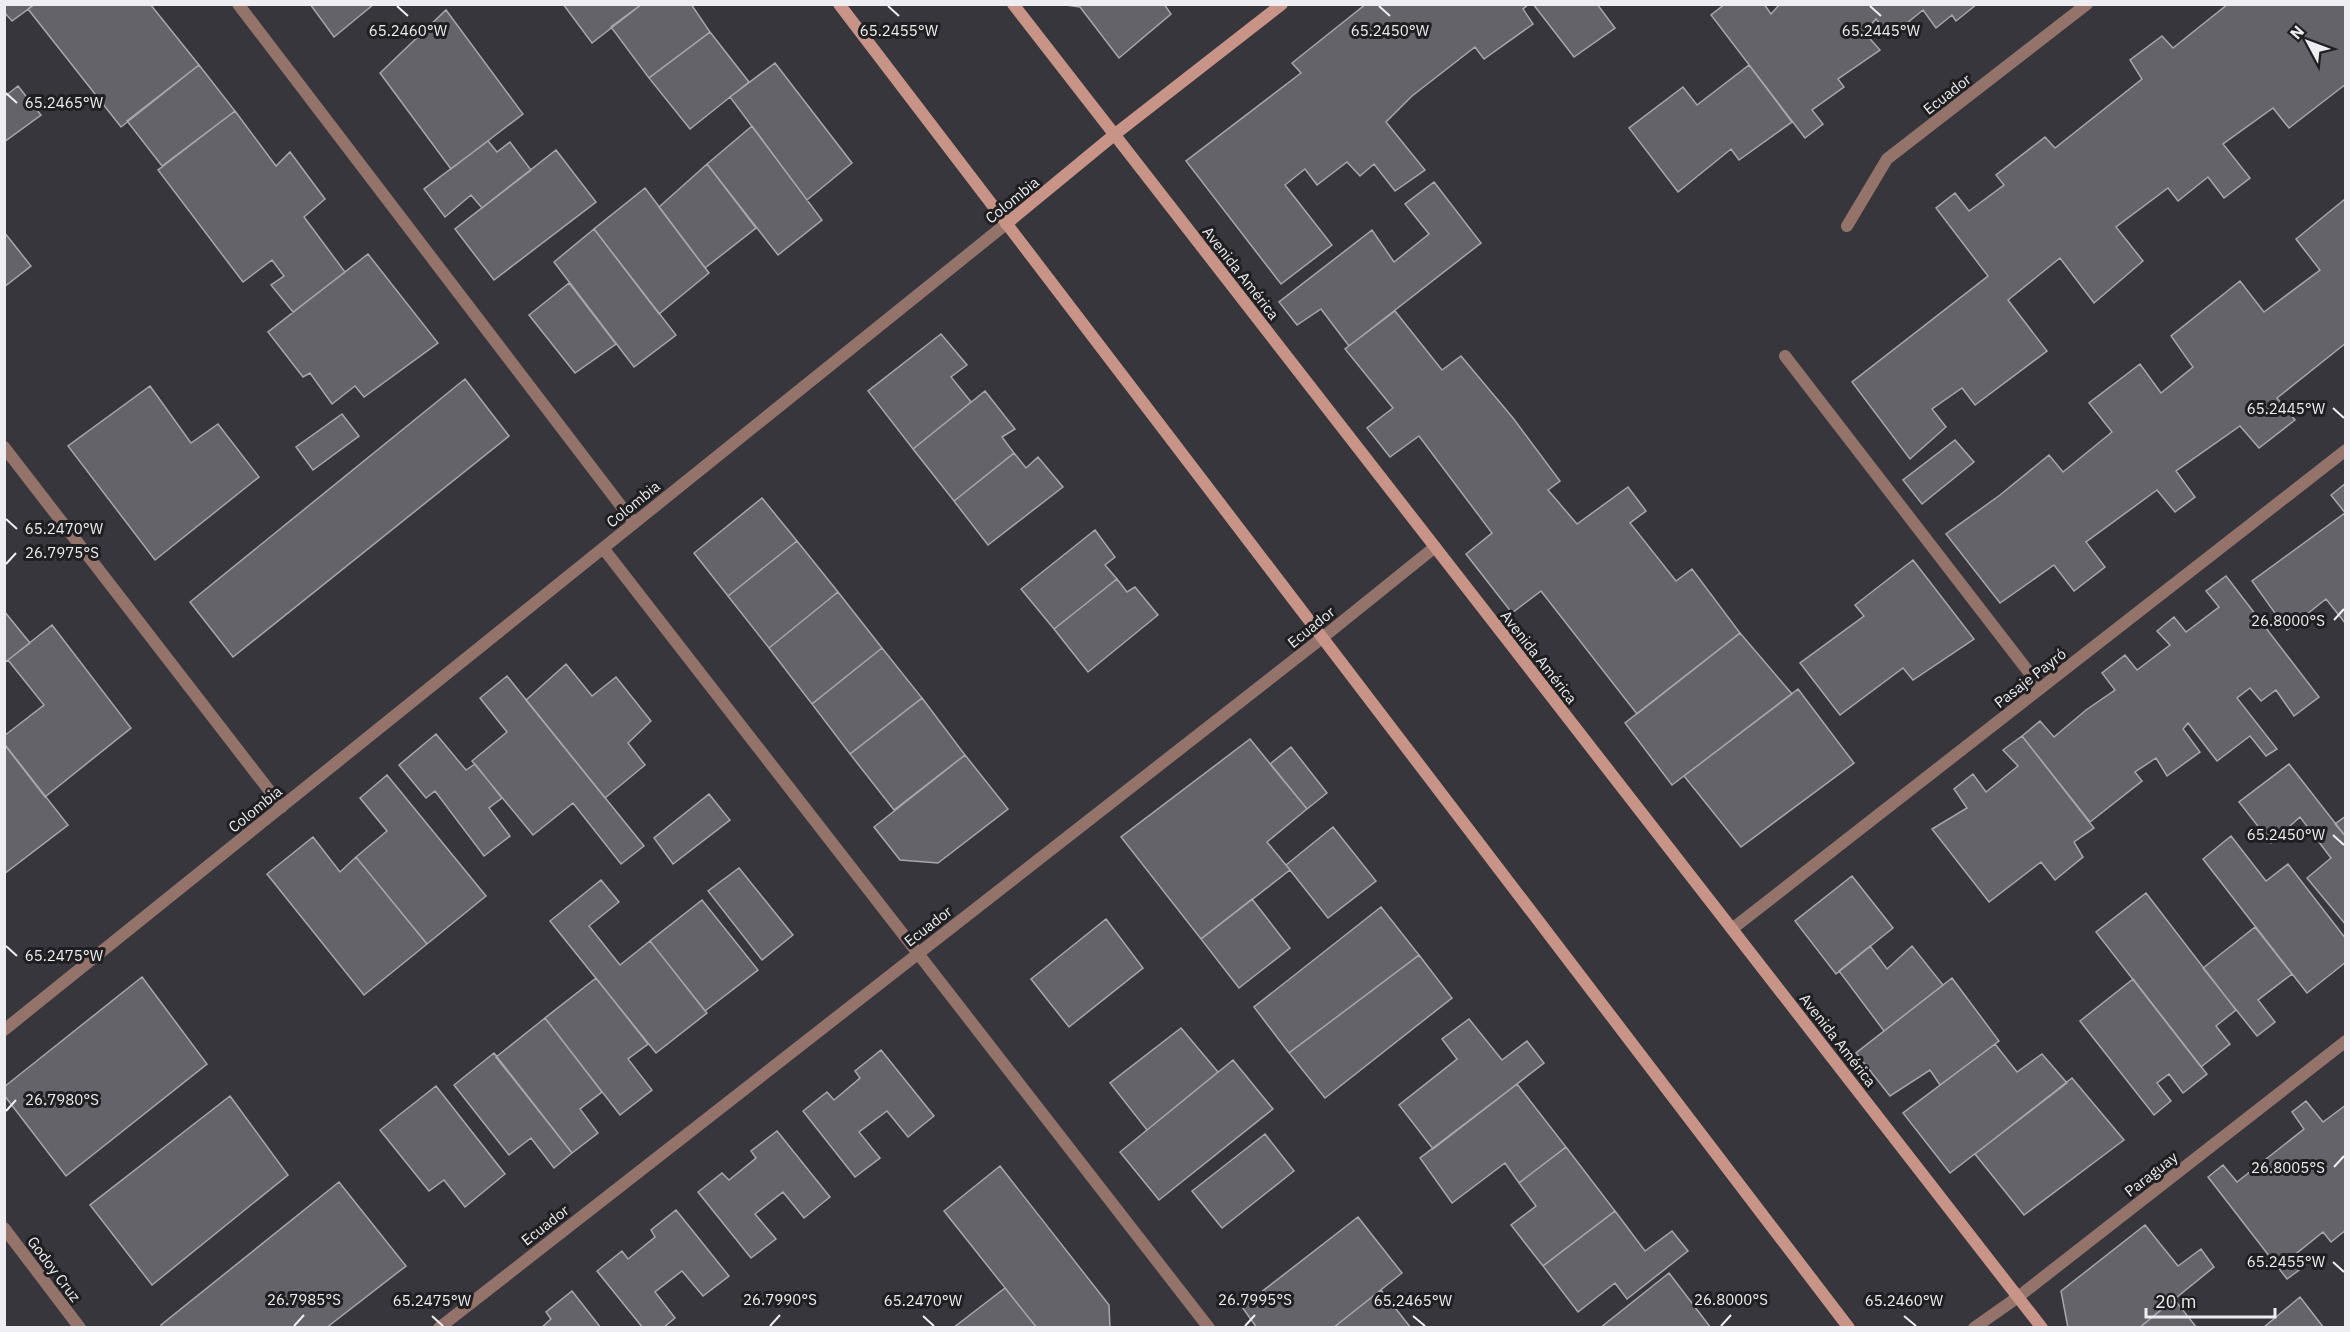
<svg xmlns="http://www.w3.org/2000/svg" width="2350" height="1332" font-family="'IBM Plex Sans',sans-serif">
	<rect width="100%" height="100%" fill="#38363d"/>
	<path fill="#65636a" stroke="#a7a5ad" stroke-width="1.5" d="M4 4H35L12 21 4 12Z
		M34 4H150L199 65 121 127 28 9Z
		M310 4H374L334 37Z
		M563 4H642L592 43Z
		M642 4H691L710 32 649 78 611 27Z
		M1059 4H1164L1171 14 1119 58 1080 7Z
		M1366 4H1529L1523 9 1533 24 1484 59 1475 47 1412 96 1386 122 1425 170 1395 191 1374 164 1360 176 1347 162 1317 185 1305 169 1285 185 1332 245 1281 284 1186 161 1301 73 1292 63Z
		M1533 4H1597L1615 28 1574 57Z
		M1725 4H1764L1771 14 1780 4H1977L1956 21 1952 15 1936 28 1923 10 1890 37 1876 19 1864 32 1880 50 1838 79 1844 87 1812 110 1823 124 1805 138 1711 15Z
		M2228 4H2346V84L2289 128 2273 108 2223 144 2250 178 2224 198 2208 177 2178 201 2168 188 2116 227 2143 261 2094 303 2060 258 2008 300 2047 351 1975 405 1962 388 1932 409 1946 427 1910 459 1852 382 1988 276 1936 208 1955 193 1969 211 2004 185 1996 175 2045 137 2055 148 2142 79 2130 60 2162 36 2173 48Z
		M446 10 523 114 451 169 380 73Z
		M710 32 749 82 690 129 649 78Z
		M775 63 852 163 807 200 730 97Z
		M199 65 235 111 162 166 127 121Z
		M1749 65 1792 122 1739 160 1731 149 1678 192 1629 128 1683 87 1697 105Z
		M18 86 41 115 4 142V97Z
		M235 111 276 166 290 152 325 199 304 217 345 272 293 312 271 285 284 276 272 260 243 282 158 170Z
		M752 126 822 220 778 255 707 164Z
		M488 141 497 152 510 142 531 170 482 208 471 195 445 217 424 189Z
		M556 150 596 202 494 280 455 229Z
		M707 164 756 228 705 268 659 207Z
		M1434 182 1481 243 1349 346 1321 309 1297 325 1279 302 1372 230 1394 262 1429 234 1405 204Z
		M645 188 709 273 659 314 594 229Z
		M2345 199 2346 343 2277 398 2295 420 2259 448 2240 426 2176 471 2195 497 2175 512 2157 490 2086 542 2105 567 2074 591 2054 565 2000 603 1946 534 2000 495 2049 455 2063 472 2112 432 2089 403 2140 364 2161 393 2193 367 2171 336 2240 281 2264 312 2320 270 2296 239Z
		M594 229 676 335 634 367 554 262Z
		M4 232 31 266 4 287Z
		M368 254 438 343 364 397 355 386 332 404 310 373 303 377 268 332Z
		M569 283 616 344 575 373 529 315Z
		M1395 311 1442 370 1461 356 1513 418 1560 481 1548 490 1577 524 1628 487 1646 511 1630 523 1676 581 1692 569 1740 633 1637 714 1541 591 1512 613 1466 554 1492 533 1419 436 1390 457 1367 428 1393 408 1345 349Z
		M941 334 967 365 951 377 971 402 913 449 868 391Z
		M465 379 509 436 233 657 190 602Z
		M150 386 191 443 218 424 259 477 155 560 68 446Z
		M985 391 1015 429 1002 437 1014 453 954 501 913 449Z
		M342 414 359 436 313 470 296 447Z
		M1955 440 1974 462 1922 504 1903 480Z
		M1014 453 1026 468 1038 457 1063 487 988 545 954 501Z
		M2346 483V514L2331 495Z
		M762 498 797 541 728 596 694 553Z
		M2345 513 2346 624 2326 599 2287 630 2252 581Z
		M1095 530 1115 557 1105 565 1117 579 1054 629 1021 589Z
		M797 541 838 592 769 648 728 596Z
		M1913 560 1974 639 1913 680 1903 668 1840 715 1800 663 1864 616 1855 605Z
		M2226 576 2319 697 2294 716 2276 690 2261 701 2250 688 2237 698 2277 749 2266 756 2250 736 2217 761 2188 723 2183 729 2200 752 2167 776 2156 758 2135 772 2142 781 2090 822 2022 736 2040 721 2054 737 2086 710 2115 690 2102 673 2125 655 2137 670 2170 645 2157 631 2174 617 2186 632 2219 607 2206 591Z
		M1117 579 1127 592 1135 587 1158 615 1088 672 1054 629Z
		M838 592 882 648 812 704 769 648Z
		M4 611 30 643 4 663Z
		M52 625 131 728 45 797 4 744V736L44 705 8 660Z
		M1740 633 1792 694 1672 785 1625 723Z
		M882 648 922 698 850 754 812 704Z
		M566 664 592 696 616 677 651 721 628 743 645 765 605 798 526 700Z
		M507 676 644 846 621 864 573 803 533 835 472 761 507 732 480 698Z
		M1798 689 1854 763 1741 847 1684 776Z
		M922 698 965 755 894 810 850 754Z
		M436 734 466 770 475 764 502 798 489 808 510 836 484 856 435 791 426 798 399 765Z
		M2022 736 2094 828 2074 842 2083 857 2055 880 2041 862 1989 902 1932 829 1967 808 1954 789 1973 774 1986 792 2018 766 2003 750Z
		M1250 739 1307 809 1267 842 1290 870 1201 939 1121 837Z
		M6 746 68 825 4 874V748Z
		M1291 747 1327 793 1307 809 1270 764Z
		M965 755 1008 809 938 863 900 860 874 827Z
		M2289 764 2346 837V925L2307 878 2331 858 2300 817 2271 843 2239 802Z
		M387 775 486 896 427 944 356 857 387 831 360 798Z
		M709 794 730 820 673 864 654 838Z
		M2346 816V837L2335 824Z
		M1333 827 1376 881 1328 918 1286 865Z
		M2231 836 2266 881 2288 864 2346 939V962L2307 993 2203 859Z
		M313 837 340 872 356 857 427 944 364 995 267 874Z
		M739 868 793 935 762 960 708 891Z
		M1852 876 1893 928 1836 974 1795 921Z
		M601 880 619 902 589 926 620 965 650 941 707 1013 656 1053 550 921Z
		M2146 893 2236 1010 2216 1026 2230 1044 2201 1067 2096 932Z
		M1252 899 1290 948 1239 988 1201 939Z
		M702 900 758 970 705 1011 650 941Z
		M1381 907 1419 955 1289 1053 1254 1007Z
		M1106 919 1143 968 1069 1027 1031 979Z
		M2255 927 2292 974 2258 1000 2275 1022 2257 1036 2203 968Z
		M1870 946 1887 969 1912 946 1943 985 1884 1031 1839 971Z
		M1419 955 1452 998 1325 1098 1289 1053Z
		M142 977 207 1064 66 1176 4 1095V1087Z
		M596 978 648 1044 628 1059 652 1090 620 1115 545 1018Z
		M1952 978 1999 1041 1940 1085 1930 1070 1890 1096 1856 1053Z
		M2133 979 2207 1074 2183 1093 2169 1074 2157 1083 2171 1101 2154 1115 2080 1021Z
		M545 1018 602 1092 580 1109 598 1133 572 1153 496 1057Z
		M1469 1019 1502 1060 1527 1041 1544 1063 1433 1149 1399 1105 1457 1059 1442 1039Z
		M1181 1028 1218 1072 1147 1130 1110 1083Z
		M1995 1044 2017 1072 2042 1054 2067 1083 1950 1173 1903 1113Z
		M881 1050 934 1116 908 1137 887 1111 859 1132 880 1158 855 1177 803 1111 827 1092 834 1100 860 1078 855 1071Z
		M494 1053 572 1153 554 1168 531 1138 509 1155 454 1085Z
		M1233 1060 1273 1109 1159 1200 1120 1152Z
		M2072 1078 2124 1140 2024 1215 1975 1154Z
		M1517 1084 1566 1147 1519 1183 1505 1163 1452 1203 1420 1158Z
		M436 1086 505 1174 465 1207 444 1180 429 1191 380 1130Z
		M230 1096 288 1175 152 1285 90 1205Z
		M2306 1101 2323 1122 2346 1105V1230L2331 1242 2323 1232 2297 1253 2306 1265 2287 1279 2208 1177 2223 1165 2237 1182 2304 1129 2292 1112Z
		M777 1131 830 1197 804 1218 783 1192 755 1214 776 1239 751 1258 698 1192 722 1173 729 1180 756 1158 751 1151Z
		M1265 1134 1294 1171 1222 1228 1192 1191Z
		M1566 1147 1615 1211 1543 1266 1511 1225 1536 1206 1519 1183Z
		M1000 1166 1109 1305 1110 1328H1037L944 1211Z
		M339 1182 406 1266 326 1328H163L161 1325Z
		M676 1210 729 1276 703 1296 682 1271 655 1292 675 1318 663 1328H643L597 1271 622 1251 628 1259 655 1237 651 1230Z
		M1615 1211 1645 1251 1672 1231 1688 1251 1627 1299 1615 1283 1578 1312 1543 1266Z
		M1358 1217 1402 1273 1333 1328H1257L1242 1307Z
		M2145 1225 2178 1266 2201 1249 2214 1267 2139 1328H2068L2061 1291Z
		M1669 1273 1711 1328H1600Z
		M1005 1288 1037 1328H953Z
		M1381 1290 1411 1328H1333Z
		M572 1291 601 1328H541L551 1319 546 1312Z
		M2300 1297 2324 1328H2264V1327Z
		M2174 1299 2197 1328H2139Z"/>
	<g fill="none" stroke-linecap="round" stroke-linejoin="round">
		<path stroke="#94736b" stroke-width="12" d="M1785 356 2041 688"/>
		<path stroke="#94736b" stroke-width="12" d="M238 4 634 523
			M1847 226 1887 159 2087 4
			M4 447 282 807
			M603 548 1209 1328
			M1732 929 2346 450
			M4 1030 1006 224
			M4 1228 80 1328
			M439 1328 1322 638 1435 547
			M1974 1328 2018 1297 2346 1041"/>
		<path stroke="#c89487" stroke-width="12" d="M839 4 1849 1328
			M1013 4 2042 1328
			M1006 224 1114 135 1282 4"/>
	</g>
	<path fill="none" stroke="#eeedf1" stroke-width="2" d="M397 6 408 16M888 6 899 16M1379 6 1390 16M1870 6 1881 16M6 93 17 103M2333 408 2344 418M6 519 17 529M6 564 16 553M2334 620 2344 609M2333 835 2344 845M6 946 17 956M6 1111 16 1100M2334 1167 2344 1156M2333 1262 2344 1272M432 1316 443 1326M923 1316 934 1326M1413 1316 1425 1326M1904 1316 1916 1326M294 1326 304 1315M770 1326 780 1315M1245 1326 1255 1315M1721 1326 1731 1315"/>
	<g text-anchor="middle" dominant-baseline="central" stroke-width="6" stroke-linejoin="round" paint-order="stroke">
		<g font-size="15" fill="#eeedf1" stroke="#1f1e21">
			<text transform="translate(1947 94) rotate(-38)">Ecuador</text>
			<text transform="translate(1012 200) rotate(-39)">Colombia</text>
			<text transform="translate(1241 273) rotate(52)">Avenida América</text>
			<text transform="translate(633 504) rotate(-39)">Colombia</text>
			<text transform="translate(1311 627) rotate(-39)">Ecuador</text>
			<text transform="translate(1539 657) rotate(52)">Avenida América</text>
			<text transform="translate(2030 678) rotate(-38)">Pasaje Payró</text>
			<text transform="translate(255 809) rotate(-39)">Colombia</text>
			<text transform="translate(928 926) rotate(-38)">Ecuador</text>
			<text transform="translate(1838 1040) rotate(52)">Avenida América</text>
			<text transform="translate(2151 1174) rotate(-38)">Paraguay</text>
			<text transform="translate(545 1225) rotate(-38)">Ecuador</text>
			<text transform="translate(54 1269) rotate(53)">Godoy Cruz</text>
		</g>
	</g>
	<g font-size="15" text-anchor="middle" fill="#eeedf1" stroke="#1f1e21" stroke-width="6" stroke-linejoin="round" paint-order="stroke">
		<text x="408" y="36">65.2460°W</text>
		<text x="899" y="36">65.2455°W</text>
		<text x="1390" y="36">65.2450°W</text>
		<text x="1881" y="36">65.2445°W</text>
		<text x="64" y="108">65.2465°W</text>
		<text x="2286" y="414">65.2445°W</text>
		<text x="64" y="534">65.2470°W</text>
		<text x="62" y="558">26.7975°S</text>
		<text x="2288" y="626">26.8000°S</text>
		<text x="2286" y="840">65.2450°W</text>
		<text x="64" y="961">65.2475°W</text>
		<text x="62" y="1105">26.7980°S</text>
		<text x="2288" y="1173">26.8005°S</text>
		<text x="2286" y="1267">65.2455°W</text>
		<text x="304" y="1305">26.7985°S</text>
		<text x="780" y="1305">26.7990°S</text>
		<text x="1255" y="1305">26.7995°S</text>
		<text x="1731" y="1305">26.8000°S</text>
		<text x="432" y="1306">65.2475°W</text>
		<text x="923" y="1306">65.2470°W</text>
		<text x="1413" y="1306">65.2465°W</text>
		<text x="1904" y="1306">65.2460°W</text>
	</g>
	<rect width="2350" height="1332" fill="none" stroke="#eeedf1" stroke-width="12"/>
	<g transform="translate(2308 42) rotate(311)" stroke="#1f1e21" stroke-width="4.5" paint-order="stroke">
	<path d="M0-4.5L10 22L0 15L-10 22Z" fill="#eeedf1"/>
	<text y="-9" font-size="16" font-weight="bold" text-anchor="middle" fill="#eeedf1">N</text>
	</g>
	<path d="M2146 1308v9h129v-9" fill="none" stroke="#eeedf1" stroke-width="3"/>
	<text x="2155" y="1308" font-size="18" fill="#eeedf1" stroke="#1f1e21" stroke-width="4.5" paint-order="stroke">20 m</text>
</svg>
